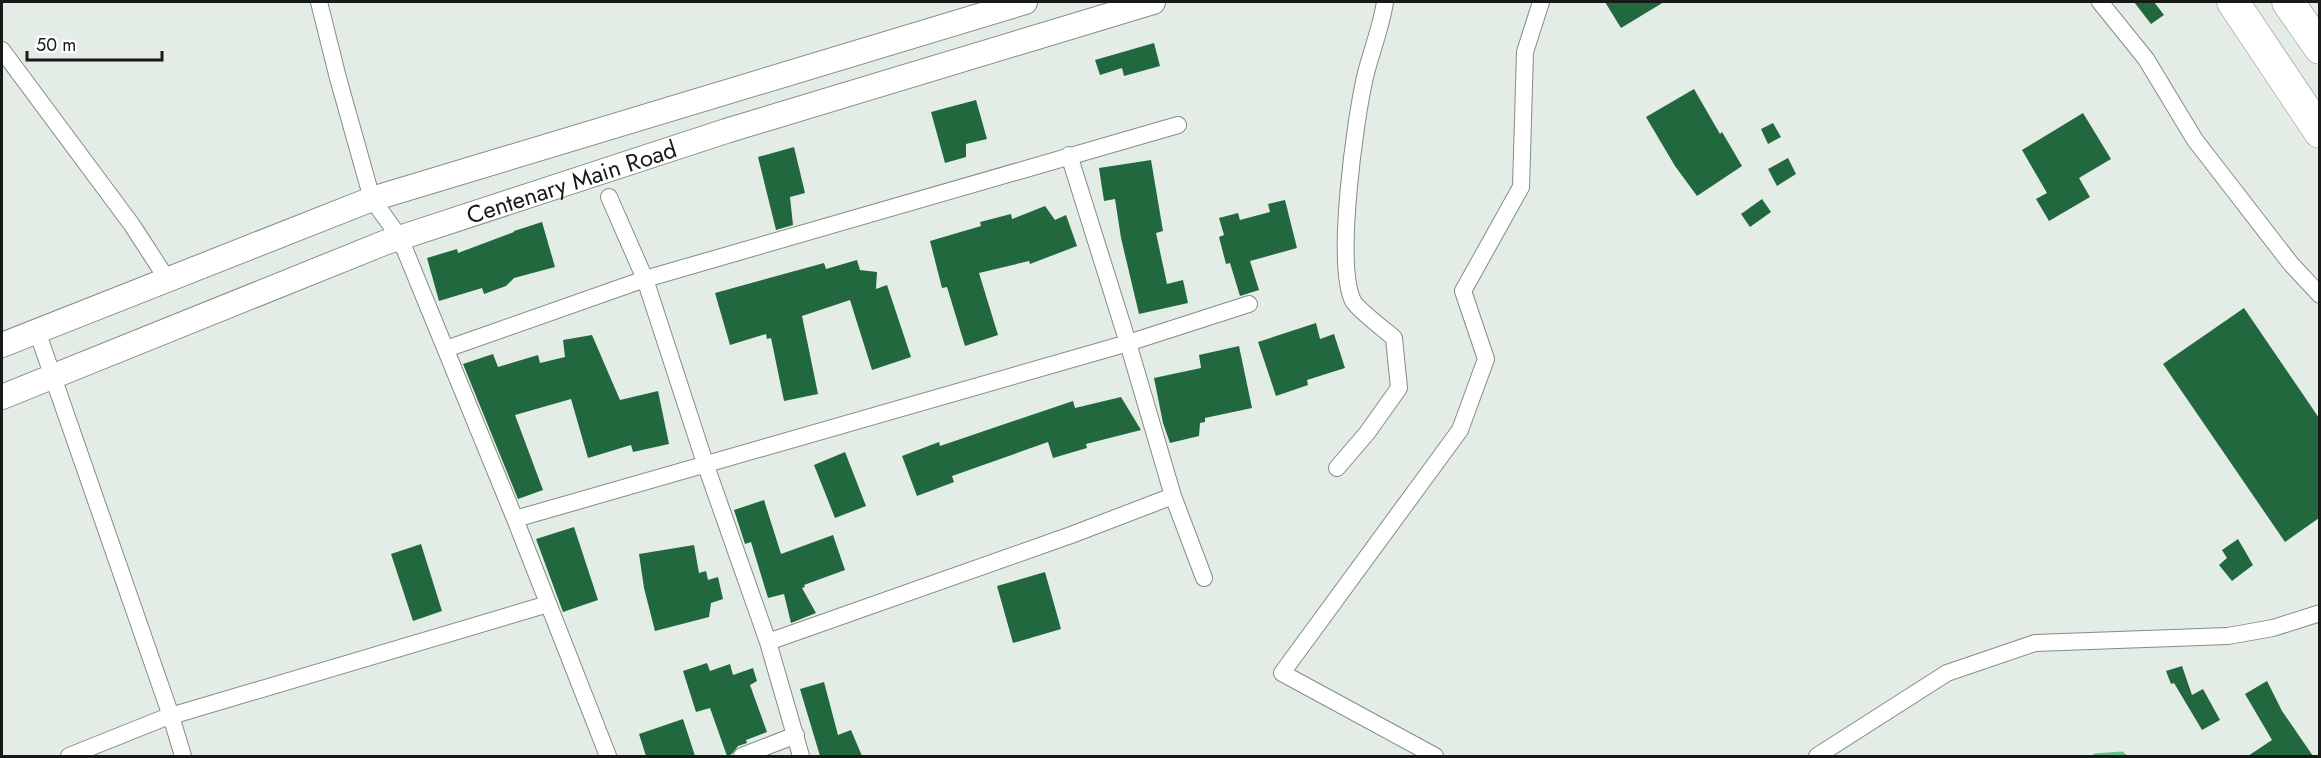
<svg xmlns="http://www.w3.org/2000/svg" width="2321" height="758" font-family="Jost,sans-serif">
	<rect width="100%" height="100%" fill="#e4ece6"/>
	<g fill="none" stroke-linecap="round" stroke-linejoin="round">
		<path stroke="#69c48a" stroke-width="5" d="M2095 756 2122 754 2124 756"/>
	</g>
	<path fill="#21683f" d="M1605 2H1664L1621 28Z
		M2134 2H2154L2164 15 2151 24Z
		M1154 43 1160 66 1124 76 1122 68 1100 75 1095 60Z
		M1694 89 1720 134 1722 132 1742 166 1697 196 1675 166 1646 117Z
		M976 100 987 139 966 144V157L945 163 931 112Z
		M2083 113 2111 159 2079 178 2090 197 2049 221 2036 199 2047 193 2022 150Z
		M1773 123 1781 137 1768 144 1761 129Z
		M794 147 805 193 790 197 793 225 776 230 758 157Z
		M1788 158 1796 174 1777 186 1768 169Z
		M1151 160 1163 231 1156 233 1167 284 1183 280 1188 303 1139 314 1121 238 1115 199 1104 201 1099 168Z
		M1762 199 1771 212 1750 227 1741 214Z
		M1285 200 1297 248 1250 261 1259 290 1240 296 1230 263 1226 264 1219 237 1224 235 1219 218 1238 213 1240 220 1270 212 1268 204Z
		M1045 206 1055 220 1066 215 1077 246 1030 264 1029 261 979 273 998 335 965 346 947 287 942 288 930 241 981 226 980 222 1011 214 1012 219Z
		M542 222 555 267 514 278 506 286 484 294 482 288 439 301 427 258 457 249 458 253 514 232V231Z
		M857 260 860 270 877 272 876 289 887 285 911 357 872 370 850 300 802 316 818 394 784 401 771 338 767 339 766 334 730 345 715 293 824 263 826 269Z
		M2244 308 2319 418V518L2285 542 2163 364Z
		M1316 323 1320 339 1334 334 1345 368 1307 380 1308 385 1276 396 1258 342Z
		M592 335 620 400 658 391 669 444 633 452 631 445 588 458 571 399 515 415 543 490 518 499 463 364 493 354 498 367 538 355 540 363 565 357 563 340Z
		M1239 346 1252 408 1205 418V422L1200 423 1199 436 1170 443 1163 423 1154 378 1201 368 1199 355Z
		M1121 397 1141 430 1086 444 1087 448 1053 458 1048 442 952 476 954 482 917 496 902 456 939 442 940 446 1073 401 1075 408Z
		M845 452 866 506 835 518 814 465Z
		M764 500 781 554 833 535 845 570 804 585 805 587 802 588 816 613 791 623 784 594 768 598 751 542 745 544 734 510Z
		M574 527 598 600 563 612 536 539Z
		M2238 539 2253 565 2232 581 2219 565 2227 558 2222 550Z
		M421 544 442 611 413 621 391 554Z
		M694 545 699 573 706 571 708 580 718 577 723 599 711 603 709 617 655 631 644 588 639 554Z
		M1045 572 1061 629 1013 643 997 586Z
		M707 663 710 671 730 664 733 675 753 668 757 681 750 685 767 732 746 740 747 743 738 746 732 754 727 756 710 708 696 712 683 671Z
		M2182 666 2192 695 2203 689 2220 720 2202 730 2174 683 2171 684 2166 671Z
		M2267 681 2282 711 2313 756H2248L2272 740 2245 694Z
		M824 682 838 735 851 730 862 756H820L800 689Z
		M683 719 695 756H646L639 734Z"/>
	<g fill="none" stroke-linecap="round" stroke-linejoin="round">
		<defs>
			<path id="street" d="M319 2 338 78 372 199 400 238 515 519 608 756
				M2100 2 2146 59 2195 140 2291 264 2320 295
				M2 50 132 225 167 279
				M1069 155 1128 343 1173 496 1204 578
				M609 197 645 279 705 463 768 642 801 756
				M37 331 171 716 183 756
				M446 349 645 279 1178 125
				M1337 468 1367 433 1399 388 1394 338C1386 331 1357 309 1353 301 1335 264 1355 121 1365 77 1371 52 1381 28 1385 2
				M515 519 1128 343 1249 304
				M768 642 1071 535 1173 496
				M69 756 164 718 548 604
				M742 756 796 735
				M1435 756 1282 673 1460 430 1486 359 1463 291 1521 187 1525 52 1541 2
				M1817 756 1947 673 2035 643 2228 636 2273 628 2320 613"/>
			<g id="secondary">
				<path d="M2 345 372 199 1025 2"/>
				<path id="s1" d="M2 397 384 243 726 131 1153 2"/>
			</g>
			<path id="highway" d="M2233 2 2320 132
				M2288 2 2320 48"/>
		</defs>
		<use href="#street" stroke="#858c87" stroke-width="18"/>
		<use href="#secondary" stroke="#858c87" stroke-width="26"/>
		<use href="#highway" stroke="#858c87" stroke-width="33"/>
		<use href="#street" stroke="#fff" stroke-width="16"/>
		<use href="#secondary" stroke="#fff" stroke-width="24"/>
		<use href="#highway" stroke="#fff" stroke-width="32"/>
	</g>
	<g text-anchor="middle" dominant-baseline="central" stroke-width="6" stroke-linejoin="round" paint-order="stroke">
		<g font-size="24" fill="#171a18" stroke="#fff">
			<text stroke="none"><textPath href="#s1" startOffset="609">Centenary Main Road</textPath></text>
		</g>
	</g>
	<rect width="2321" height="758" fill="none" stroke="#171a18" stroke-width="6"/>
	<path d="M27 51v9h135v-9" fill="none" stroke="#171a18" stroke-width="3"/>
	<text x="36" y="51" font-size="18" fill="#171a18" stroke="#ffffff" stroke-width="4.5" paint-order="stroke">50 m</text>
</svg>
